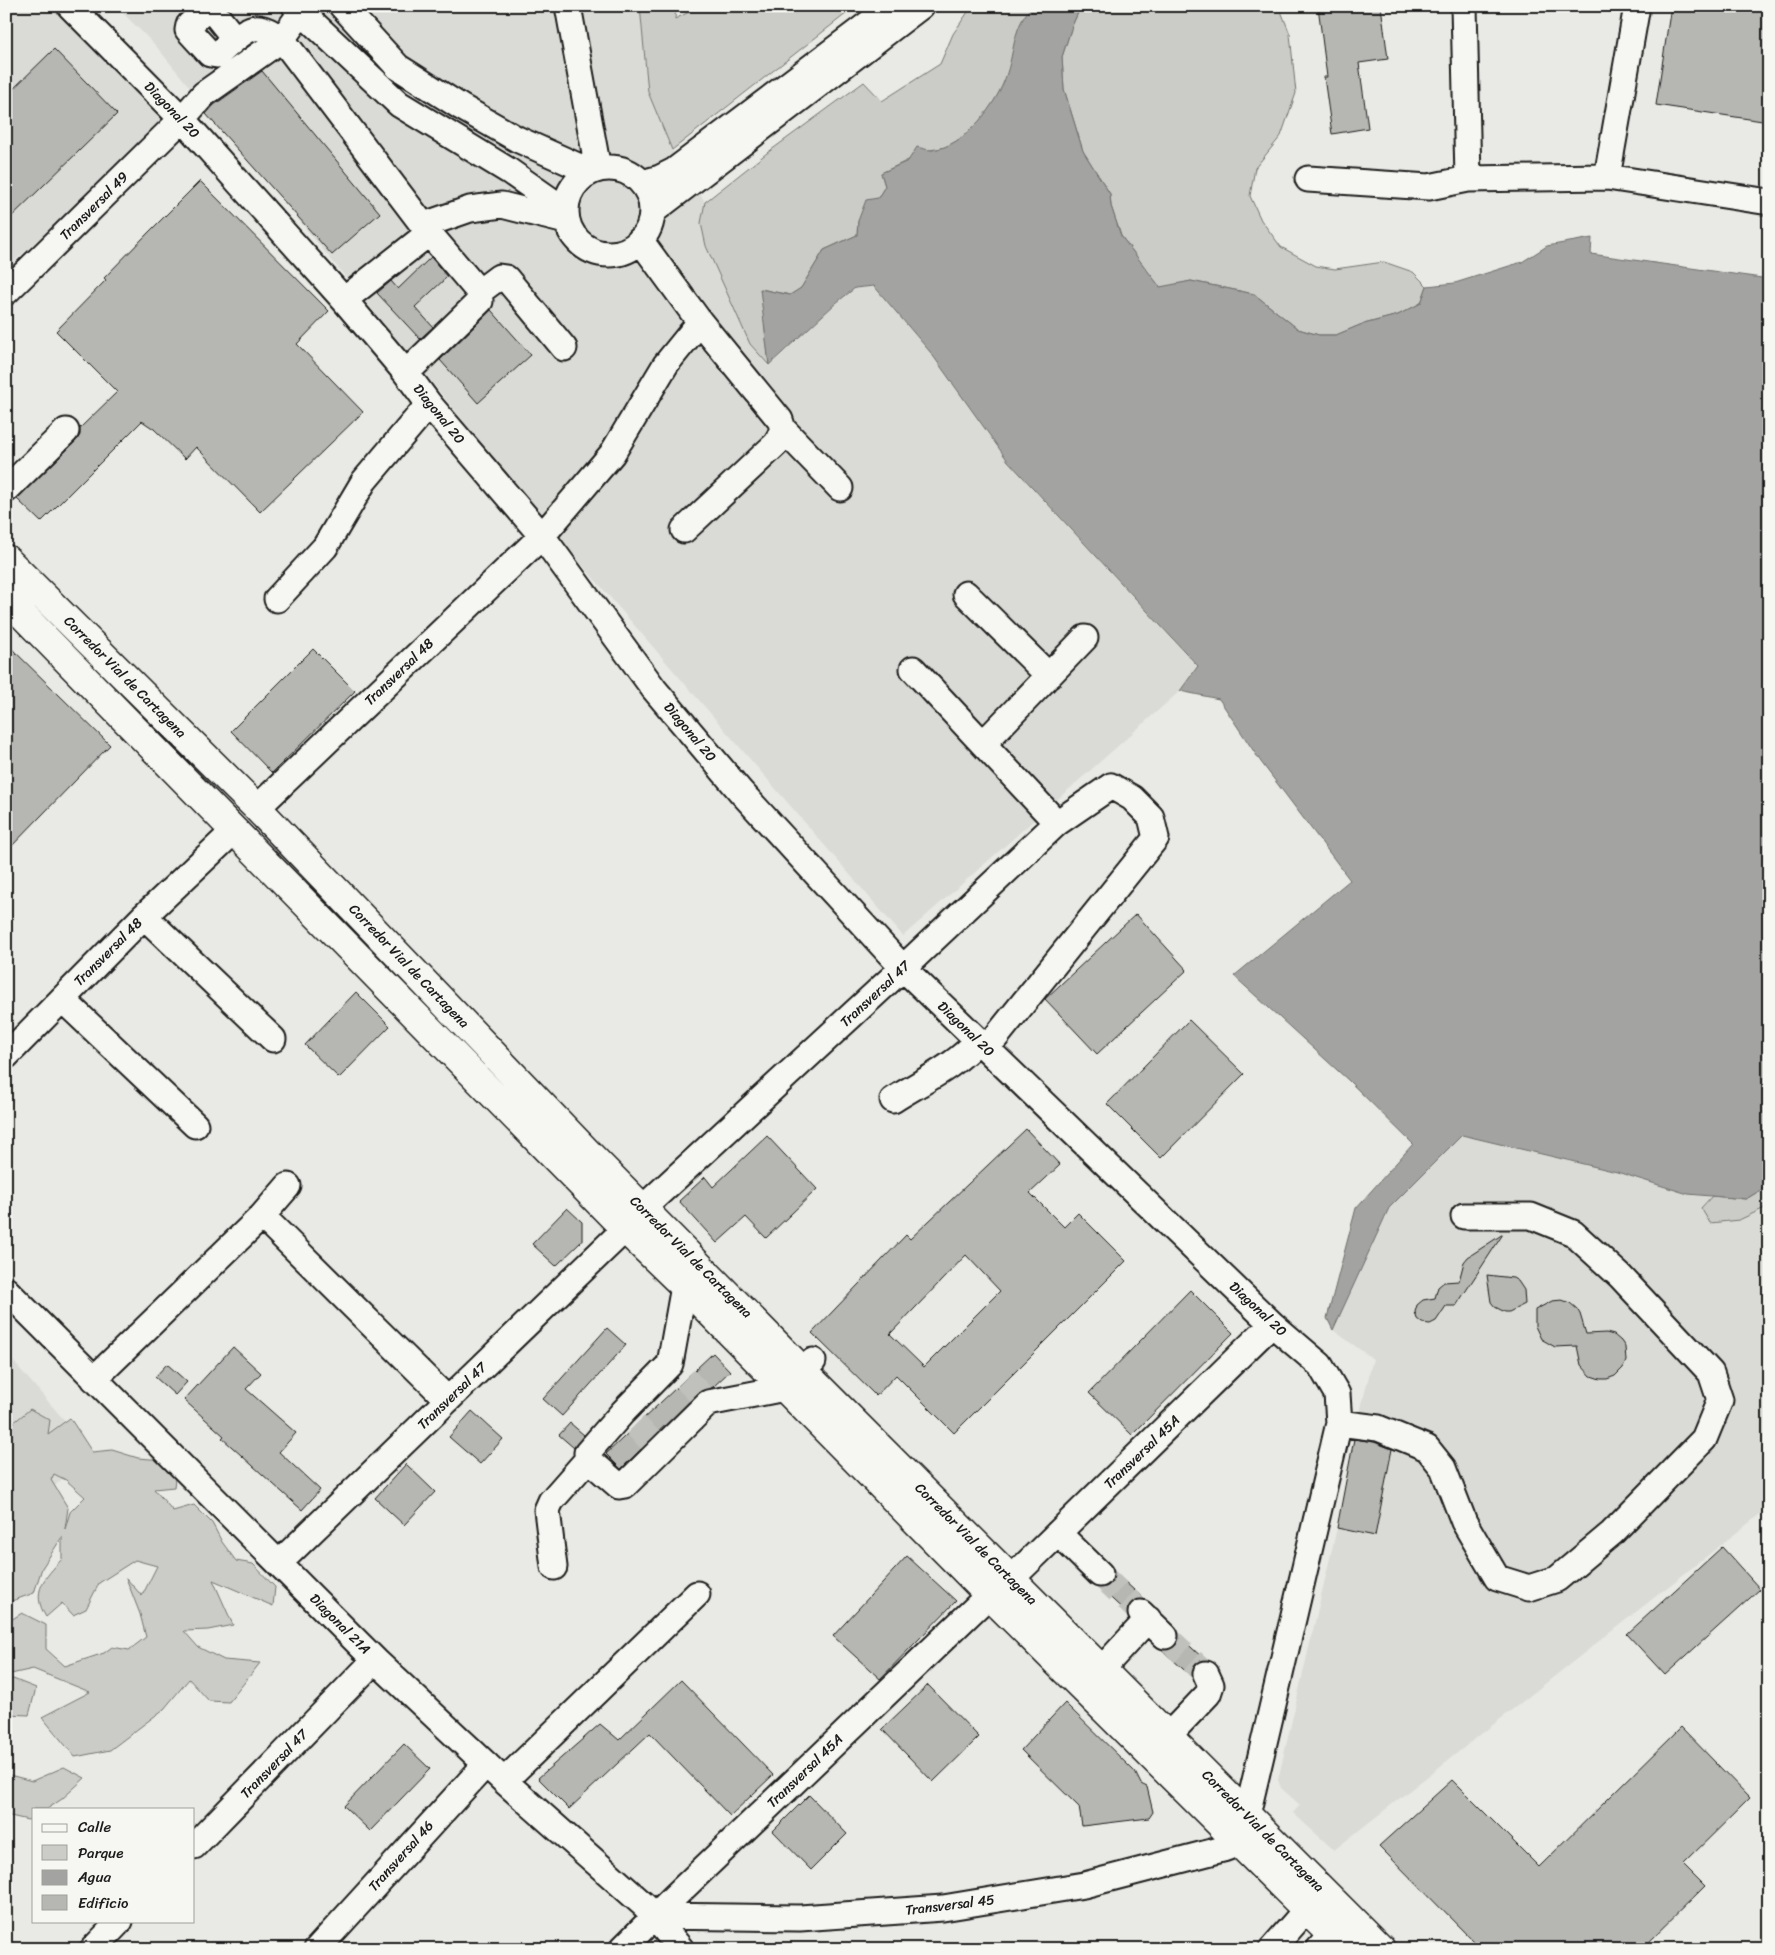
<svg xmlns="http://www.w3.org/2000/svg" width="1775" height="1955" font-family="Sriracha,sans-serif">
	<rect width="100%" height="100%" fill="#e9e9e5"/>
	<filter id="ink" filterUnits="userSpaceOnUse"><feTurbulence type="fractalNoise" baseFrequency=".02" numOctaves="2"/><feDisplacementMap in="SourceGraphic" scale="10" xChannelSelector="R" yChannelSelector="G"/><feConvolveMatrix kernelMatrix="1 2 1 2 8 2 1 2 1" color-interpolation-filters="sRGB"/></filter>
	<g filter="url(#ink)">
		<path fill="#dadad6" d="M6 6H71L172 115 6 269Z
			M116 6H640L648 92 672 150 705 202 701 223 706 246 750 344 770 365 836 303 855 288 874 286 931 353 1008 462 1198 667 1180 691 903 936 571 552 156 46Z
			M1462 1135 1617 1172 1688 1194 1712 1196 1701 1208 1739 1220 1769 1206V1507L1334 1850 1293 1813 1300 1805 1281 1788 1278 1780 1337 1528 1355 1433 1373 1359 1333 1330 1389 1208Z
			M6 1353 92 1452 6 1530Z"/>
		<path fill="#cbcbc7" stroke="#747472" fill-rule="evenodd" d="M640 6H676L675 19 693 10 694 6H856L672 150 648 92Z
			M972 6H1033C1014 25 1015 48 1008 73 999 101 972 136 945 147 940 149 934 149 930 150 913 157 897 166 881 173L885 186 878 198 858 221 857 235 824 250 801 288 790 295 761 289 769 365 750 344 706 246 701 223 705 202 767 153 864 82 882 101 940 64 953 34Z
			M1081 6H1279L1290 34 1296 93 1281 136 1255 168 1250 196 1261 220 1281 247 1316 266 1335 269 1384 262 1413 272 1427 286 1421 303 1398 315 1360 325 1336 335H1319L1298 329 1254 294 1191 281 1160 288 1121 236 1111 206 1110 194 1083 151 1064 89 1062 57 1072 26Z
			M1769 1185V1206L1739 1220 1710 1223 1701 1208 1712 1196 1746 1199Z
			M30 1409 50 1420 48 1434 70 1418 92 1452 112 1450 138 1458 163 1460 176 1470 174 1487 154 1489 173 1511 194 1505 212 1523 222 1542 236 1561 253 1564 275 1587 273 1606 213 1580 233 1625 208 1630 184 1631 198 1647 224 1660 260 1663 229 1702 209 1701 189 1679 164 1709 110 1750 75 1757 42 1717 90 1692 33 1669 11 1674 6 1670V1623L22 1613 46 1625V1649L65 1666 104 1653 112 1647 129 1650 146 1637 140 1614 126 1578 142 1596 157 1566 135 1560 99 1583 86 1609 73 1615 62 1603 46 1617C30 1591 45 1578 62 1559V1537L42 1568 34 1593 6 1603V1424H12ZM54 1474 66 1480 85 1497 70 1512 65 1529 68 1508 51 1480Z
			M6 1678 13 1679 36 1688 29 1715 6 1714Z
			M64 1767 85 1778 62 1799 47 1809H34V1817L28 1820 6 1815V1774L32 1781Z"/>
		<path fill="#a3a3a1" stroke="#6d6d6c" d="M1033 6H1081L1072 26 1062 57 1064 89 1083 151 1110 194 1111 206 1121 236 1160 287 1191 281 1254 294 1298 329 1319 335H1336L1360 325 1398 315 1421 303 1427 286 1455 283 1522 262 1547 246 1592 238 1591 254 1769 279V1185L1746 1199 1688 1194 1617 1172 1462 1135 1389 1208 1333 1330 1327 1318 1356 1208 1413 1144 1348 1080 1234 976 1350 880 1261 762 1219 699 1180 691 1198 666 1008 461 931 353 874 286 855 288 836 303 769 365 760 289 790 295 801 288 824 250 857 235 858 221 866 200 878 198 885 186 881 173 908 161 917 147C921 148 927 150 932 150 965 147 998 103 1007 73 1015 49 1013 25 1033 6Z"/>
		<path fill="#b6b6b3" stroke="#1c1c1c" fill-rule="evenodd" d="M1318 6H1381L1388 59 1359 63 1368 128 1332 134 1324 77H1327Z
			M1671 6H1769V122L1656 105Z
			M54 49 117 114 6 222V96Z
			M262 71 380 213 332 255 206 114 214 105Z
			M200 181 329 311 297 344 363 412 260 512 196 447 185 459 154 429 142 421 41 522 17 499 76 441 80 435V428L117 392 56 331 106 280 104 278 149 232Z
			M431 257 447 277 415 307 433 327 420 339 377 293 391 281 398 289Z
			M491 310 531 355 478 403 440 360Z
			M6 643 110 745 6 852Z
			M313 649 355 691 272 773 231 731Z
			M1136 914 1187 970 1097 1054 1045 999Z
			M356 992 390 1026 339 1078 305 1045Z
			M1189 1020 1244 1074 1161 1158 1107 1104Z
			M1026 1129 1060 1165 1030 1193 1064 1227 1078 1213 1126 1261 954 1433 896 1375 876 1396 812 1333 906 1235 910 1239ZM966 1255 1000 1291 924 1367 890 1334Z
			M767 1136 817 1189 766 1238 746 1217 717 1243 679 1201 705 1177 713 1187Z
			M567 1208 582 1222V1241L556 1266 532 1244Z
			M1503 1234 1456 1306H1446L1436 1321 1430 1324 1422 1323 1417 1319 1415 1312 1417 1305 1423 1300 1435 1298 1438 1287 1444 1282 1459 1281 1464 1262 1468 1257Z
			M1487 1275 1513 1278 1518 1281 1524 1290 1525 1304 1509 1312H1505L1495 1307 1491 1302Z
			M1190 1290 1233 1333 1132 1435 1089 1393Z
			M1562 1300 1570 1303 1577 1309 1580 1314 1586 1334 1606 1333 1614 1335 1621 1341 1625 1347 1626 1361 1623 1368 1615 1376 1607 1379H1600L1591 1376 1581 1365 1577 1346 1555 1347 1541 1339 1535 1326V1310L1552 1301Z
			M607 1328 626 1345 562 1416 543 1399Z
			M233 1347 261 1373 246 1389 296 1433 279 1452 320 1490 302 1510 222 1438 224 1436 184 1400Z
			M713 1353 730 1371 713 1387 698 1393 621 1469 606 1454Z
			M167 1364 187 1382 175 1395 155 1377Z
			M472 1411 503 1439 480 1464 449 1437Z
			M570 1423 584 1435 574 1448 559 1435Z
			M1354 1439 1374 1442 1392 1449 1375 1536 1337 1528Z
			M406 1464 435 1492 404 1525 375 1498Z
			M1722 1547 1760 1589 1665 1675 1627 1634Z
			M907 1556 956 1601 880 1679 833 1636Z
			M1114 1572 1144 1599H1137L1131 1603 1127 1613 1100 1588H1104L1111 1584 1114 1578Z
			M1179 1636 1205 1660 1200 1661 1195 1665 1192 1672V1677L1162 1650H1169L1175 1646Z
			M681 1680 773 1775 730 1816 650 1733 569 1809 538 1778 600 1724 619 1740Z
			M928 1685 979 1737 933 1782 882 1729Z
			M1065 1703 1135 1772 1141 1784 1147 1787 1153 1812 1149 1818 1082 1826 1079 1807 1021 1750Z
			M1681 1727 1750 1798 1683 1864 1705 1886 1641 1949H1481L1379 1846 1452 1780 1539 1867Z
			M404 1744 430 1769 370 1831 344 1806Z
			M809 1795 847 1834 811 1870 773 1831Z"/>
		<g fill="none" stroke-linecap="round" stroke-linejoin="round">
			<path stroke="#c0c0bd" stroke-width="25" stroke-dasharray="25 12" stroke-linecap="butt" d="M685 1379 703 1397
				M635 1425 654 1444
				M1100 1574 1141 1613
				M1165 1636 1206 1674"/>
			<defs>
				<path id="minor" d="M70 6 182 119 344 300 406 373 429 404 542 536 654 689 741 792 903 968 1272 1324 1320 1365 1337 1394 1339 1423 1247 1815
					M295 6 399 104 509 171 566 211
					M342 6 398 67 461 107 517 139 591 172
					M568 6 598 169
					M1464 6 1468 179
					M235 39 211 9 206 10 189 25 188 30 210 54 217 55C227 47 246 25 260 28 267 29 276 35 282 39L429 233 344 300
					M566 211a43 43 0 1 1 86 0a43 43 0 1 1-86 0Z
					M1607 177 1637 6
					M1308 179 1429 187 1468 179 1607 177 1769 202
					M642 183 660 178 674 171 892 6
					M652 212 921 6
					M424 225 470 209 502 205 566 221
					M640 240 700 322 780 420 783 429 777 443 684 530
					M6 292 182 119 204 94 282 39 301 13
					M479 292 499 277 506 278 564 348
					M406 373 480 301 479 292 429 233
					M783 429 840 488
					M6 490 66 431
					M966 594 1049 676
					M277 599 325 547 364 481 429 404
					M913 669 1057 823
					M983 744 1085 638
					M257 808 542 536 612 454 666 364 700 322
					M144 916 273 1039
					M62 999 195 1125
					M6 1056 144 916 234 831
					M893 1100C921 1082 956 1066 978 1040
					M643 1208 903 968 1057 823 1111 786 1132 798 1151 817 1156 838 996 1037 985 1047
					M262 1216 448 1400
					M684 1286 670 1364 623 1412 587 1453 588 1459 619 1486 625 1485 708 1403 785 1388 813 1361
					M6 1290 375 1660 504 1781 645 1906 681 1949
					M94 1379 262 1216 288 1186
					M1339 1423 1378 1428 1427 1448 1443 1468 1464 1522 1497 1578 1529 1588 1557 1579 1612 1533 1704 1439 1720 1400 1711 1373 1620 1276 1573 1233 1531 1216H1464
					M1058 1533 1100 1574
					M279 1563 625 1229
					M554 1567 547 1510 551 1501 588 1459
					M1011 1579 1272 1324
					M1141 1613 1165 1636
					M1088 1684 1148 1619
					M1168 1736 1208 1694 1211 1685 1206 1674
					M504 1781 697 1594
					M194 1846 375 1660
					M655 1916 800 1918 943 1908 1084 1885 1223 1849 1240 1843
					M93 1949 120 1921
					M317 1949 486 1764
					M622 1949 674 1897 989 1595
					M1272 1949 1306 1910
					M1319 1949 1332 1934"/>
				<path id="major" d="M6 559 257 808 587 1152 802 1370 1381 1949
					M6 598 625 1229 684 1286 989 1595 1346 1949"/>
			</defs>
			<use href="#minor" stroke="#1c1c1c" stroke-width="29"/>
			<use href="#major" stroke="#1c1c1c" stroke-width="31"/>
			<use href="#minor" stroke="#f6f6f2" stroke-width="25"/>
			<use href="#major" stroke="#f6f6f2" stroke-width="28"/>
		</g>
	</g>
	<g text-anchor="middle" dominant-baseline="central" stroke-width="4" stroke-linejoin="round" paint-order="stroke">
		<g font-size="14" fill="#1c1c1c" stroke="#f6f6f2">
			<text transform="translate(172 110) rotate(46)">Diagonal 20</text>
			<text transform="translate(94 206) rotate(-45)">Transversal 49</text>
			<text transform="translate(439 414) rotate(51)">Diagonal 20</text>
			<text transform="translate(399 672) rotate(-44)">Transversal 48</text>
			<text transform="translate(125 677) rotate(45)">Corredor Vial de Cartagena</text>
			<text transform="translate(690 732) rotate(50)">Diagonal 20</text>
			<text transform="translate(108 952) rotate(-45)">Transversal 48</text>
			<text transform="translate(409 966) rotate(46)">Corredor Vial de Cartagena</text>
			<text transform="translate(875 994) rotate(-43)">Transversal 47</text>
			<text transform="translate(966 1029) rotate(44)">Diagonal 20</text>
			<text transform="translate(691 1257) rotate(45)">Corredor Vial de Cartagena</text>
			<text transform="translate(1258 1309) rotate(43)">Diagonal 20</text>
			<text transform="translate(452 1396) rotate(-44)">Transversal 47</text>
			<text transform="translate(1142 1452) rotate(-44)">Transversal 45A</text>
			<text transform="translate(976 1544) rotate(45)">Corredor Vial de Cartagena</text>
			<text transform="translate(340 1624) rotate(45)">Diagonal 21A</text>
			<text transform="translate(274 1764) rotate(-46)">Transversal 47</text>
			<text transform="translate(805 1771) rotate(-44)">Transversal 45A</text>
			<text transform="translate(1263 1831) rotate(45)">Corredor Vial de Cartagena</text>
			<text transform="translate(401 1856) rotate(-48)">Transversal 46</text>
			<text transform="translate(950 1905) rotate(-7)">Transversal 45</text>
		</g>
	</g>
	<rect width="1775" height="1955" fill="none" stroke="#f6f6f2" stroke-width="25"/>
	<rect x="12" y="12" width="1750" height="1930" fill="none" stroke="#1c1c1c" stroke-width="2" filter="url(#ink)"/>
	<rect x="32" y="1808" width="162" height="115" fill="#f6f6f2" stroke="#9f9f9c"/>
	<rect x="42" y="1824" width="25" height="8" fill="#f6f6f2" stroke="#9f9f9c"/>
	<text x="78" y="1832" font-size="15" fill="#1c1c1c">Calle</text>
	<rect x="42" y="1845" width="25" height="15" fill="#cbcbc7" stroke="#9f9f9c"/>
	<text x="78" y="1858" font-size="15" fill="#1c1c1c">Parque</text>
	<rect x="42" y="1870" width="25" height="15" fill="#a3a3a1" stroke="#9f9f9c"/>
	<text x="78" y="1882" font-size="15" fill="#1c1c1c">Agua</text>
	<rect x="42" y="1895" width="25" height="15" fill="#b6b6b3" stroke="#9f9f9c"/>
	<text x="78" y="1908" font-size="15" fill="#1c1c1c">Edificio</text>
</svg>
